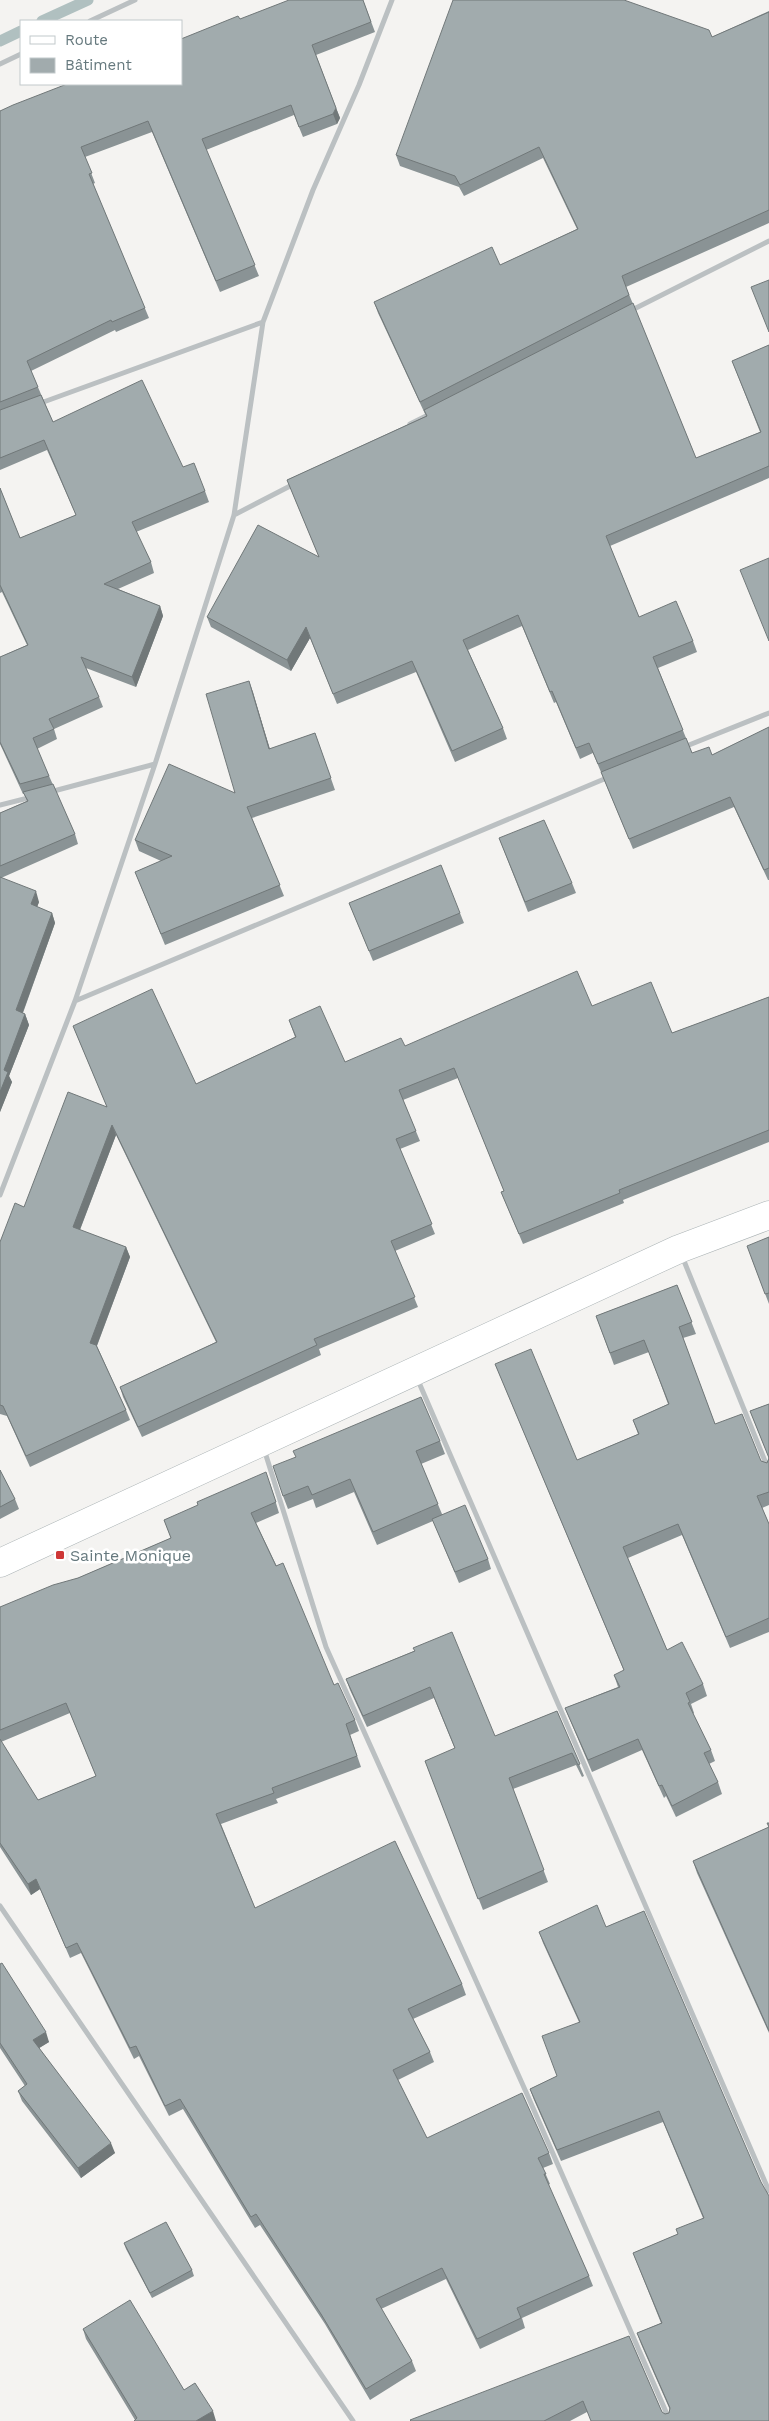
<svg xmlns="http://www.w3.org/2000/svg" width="769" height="2421" font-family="'Work Sans',sans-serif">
	<rect width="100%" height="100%" fill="#f4f3f1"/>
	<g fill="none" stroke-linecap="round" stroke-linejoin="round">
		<path stroke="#b0c0c0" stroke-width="11" d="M42 21 88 0
			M0 41 21 31"/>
		<defs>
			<path id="secondary" d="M0 1563 679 1249 769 1215"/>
		</defs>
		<use href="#secondary" stroke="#abb3b5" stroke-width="29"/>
		<path stroke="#bbc0c2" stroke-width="5" d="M90 21 135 0
			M0 64 21 54
			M630 311 769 241
			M38 404 263 322
			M410 424 432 413
			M234 515 294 484
			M684 747 769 713
			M50 792 155 764
			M0 805 32 797
			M75 1001 609 777
			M0 1195 75 1001 155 764 234 515 263 322 313 190 359 85 392 0
			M682 1256 769 1471
			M417 1378 769 2191
			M264 1449 326 1647 526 2092 670 2421
			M0 1906 353 2421"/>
		<use href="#secondary" stroke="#fff" stroke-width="28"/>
	</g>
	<path fill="#8a9395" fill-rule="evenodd" d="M363 0 375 32 316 55 340 118 337 124 303 137 294 115 206 150 259 276 220 292 152 132 85 157 95 183 93 184 149 318 116 332 115 330 31 371 53 422 183 467 205 491 209 502 136 532 151 562 154 573 118 589 160 606 163 616 136 687 86 668 99 697 103 707 54 729 57 739 37 749 75 834 78 844 1 878 39 902 37 907 52 913 55 923 23 1013 25 1014 29 1025 9 1076 12 1082 0 1112V813L27 801 24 794H23L0 744V657L27 645 2 592 0 593V488L20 538 76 515 47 450 0 470V111L240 19Z
		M769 11V223L626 287 696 458 760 432 732 361 769 345V478L610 546 639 617 693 641 697 652 658 668 692 753 712 755 769 727V880H768L734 807 633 849 593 753 580 759 556 702 554 703 522 626 468 650 503 728 507 739 455 762 416 672 337 704 310 638 291 671 211 627 207 617 319 557 287 480 426 416 378 313 374 302 500 265 577 229 543 158 464 196 459 187 400 166 396 155 712 37Z
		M249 681 270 749 315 733 335 790 252 818 284 896 165 945 135 872 161 861 139 851 135 840 235 793Z
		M499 838 572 883 576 893 528 912Z
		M349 903 460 913 464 923 373 961Z
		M769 997V1142L623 1200 624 1203 523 1244 501 1192 504 1191 458 1078 403 1100 420 1141 400 1149 435 1234 395 1251 418 1307 319 1349 321 1355 142 1437 123 1397 120 1387 216 1342 116 1135 80 1230 126 1247 130 1257 97 1346 126 1410 130 1420 30 1467 7 1416 0 1414V1242L24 1207 107 1107 73 1026 196 1084 295 1037 289 1020 345 1062 405 1046 592 1006 672 1033Z
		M769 1237V1304L751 1257Z
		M677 1285 696 1334 683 1338 715 1424 761 1461 767 1463 769 1458 750 1411 769 1404V1505L762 1508 769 1524V1632L730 1648 682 1535 628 1558 667 1650 703 1684 707 1696 691 1704 694 1713 693 1714 711 1750 715 1761 709 1764 718 1782 722 1794 676 1817 666 1796 664 1798 642 1750 592 1772 570 1720 565 1708 618 1687 614 1675 624 1671 495 1364 577 1460 638 1434 633 1420 668 1404 649 1352 614 1365 596 1316Z
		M440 1441 445 1454 421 1464 442 1514 488 1559 491 1569 459 1583 433 1521 377 1545 354 1492 316 1508 313 1499 288 1509 283 1496 295 1457Z
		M0 1470 15 1499 19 1509 0 1519Z
		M270 1483 279 1513 256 1523 334 1685 355 1720 359 1731 350 1735 361 1767 276 1799 278 1803 221 1824 255 1908 462 1984 466 1995 413 2019 430 2052 434 2062 398 2080 427 2138 549 2153 553 2164 543 2168 550 2184 548 2185 589 2276 593 2286 522 2318 525 2328 480 2349 446 2279 381 2309 412 2361 416 2371 370 2400 325 2324 260 2225 255 2228 183 2109 169 2116 139 2056 134 2059 81 1953 70 1958 40 1889 31 1895 0 1847V1607L78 1578 171 1538 164 1520ZM70 1713 96 1776 38 1800 1 1742Z
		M414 1651 495 1736 557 1711 584 1776 582 1777 576 1765 513 1789 548 1882 483 1910 425 1761 455 1749 434 1698 367 1727 350 1690 346 1679Z
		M769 1823V2033L697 1873 693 1861 769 1827Z
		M644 1911 769 2421 587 2412 570 2421H411L629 2336 662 2412 665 2414 669 2413 670 2410 641 2344 637 2333 661 2323 633 2253 678 2234 703 2218 663 2122 561 2161 534 2100 530 2089 557 2076 579 2022 543 1943 539 1932 606 1927Z
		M0 1964 49 2042 39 2048 115 2153 81 2178 22 2101 18 2091 25 2086 0 2048Z
		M124 2243 192 2270 194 2276 152 2298 126 2249Z
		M83 2329 184 2390 216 2421 135 2420 86 2339Z"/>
	<path fill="#717879" d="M336 108 340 118 337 124 333 114Z
		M160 606 163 616 136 687 132 677Z
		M306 627 310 638 291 671 287 660Z
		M249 681 253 692 273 760 269 749Z
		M36 891 39 902 34 915 31 904Z
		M52 913 55 923 20 1020 16 1010Z
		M25 1014 29 1025 9 1076 12 1082 0 1112V1092L4 1070Z
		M112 1125 116 1135 77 1237 73 1227Z
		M126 1247 130 1257 94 1353 90 1343Z
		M36 1879 40 1889 31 1895 28 1884Z
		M46 2032 49 2042 36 2050 33 2040Z
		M111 2143 115 2153 81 2178 78 2168Z
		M213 2411 216 2421H196Z"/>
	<path fill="#a1abad" stroke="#717879" d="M289 0H363L371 22 312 45 336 108 333 114 299 127 291 105 202 139 255 265 216 281 148 121 81 147 92 173 89 174 145 308 112 322 111 320 27 361 38 387 0 402V111L13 105 67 84H181V39L238 16 240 19Z
		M453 0H624L709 30 712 37 769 12V210L622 276 629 295 420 402 374 302 492 247 500 265 578 229 539 147 460 185 455 176 396 155Z
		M769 280V332L751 287Z
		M633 303 696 458 761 432 732 361 769 345V466L606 536 639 617 676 601 693 641 653 657 683 730 598 764 589 743 576 748 552 691 550 692 518 615 463 640 503 728 452 751 412 661 333 694 306 627 287 660 207 617 258 525 319 557 287 480 427 416 424 410Z
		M142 380 183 467 194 463 205 491 132 522 151 562 104 584 160 606 132 677 81 657 99 697 49 719 54 729 33 738 49 776 20 784 0 742V657L28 645 0 585V488L20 538 76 515 44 440 0 458V410L41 395 53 422Z
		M769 558V641L740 570Z
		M249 681 269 749 315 733 331 778 247 807 280 885 161 934 135 872 172 856 135 840 169 764 235 793 206 694Z
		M769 727V868L764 870 730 797 629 839 601 772 686 738 692 753 709 747 712 755Z
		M53 784 75 834 0 866V813L28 801 23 792Z
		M544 820 572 883 525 902 499 838Z
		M441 865 460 913 369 951 349 903Z
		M0 877 36 891 31 904 52 913 16 1010 25 1014 4 1070 8 1072 0 1092Z
		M577 971 592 1006 651 982 672 1033 769 997V1130L619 1190 620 1193 519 1234 501 1192 504 1191 454 1068 399 1090 416 1131 396 1139 432 1224 391 1241 415 1297 314 1339 317 1345 138 1427 120 1387 217 1342 112 1125 73 1227 126 1247 90 1343 96 1345 126 1410 26 1456 3 1406 0 1405V1242L15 1203 24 1207 68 1092 107 1107 73 1026 152 989 196 1084 296 1037 289 1020 320 1006 345 1062 401 1038 405 1046Z
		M769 1237V1293L765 1294 747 1246Z
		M677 1285 692 1322 679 1327 715 1424 742 1414 761 1461 767 1463 769 1458 750 1411 769 1404V1492L757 1496 769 1524V1618L726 1637 678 1524 623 1547 667 1650 682 1642 703 1684 686 1693 690 1702 688 1703 711 1750 704 1753 718 1782 672 1806 662 1785 659 1786 638 1739 588 1760 565 1708 620 1687 614 1675 624 1670 495 1364 531 1349 577 1460 639 1434 633 1420 669 1404 644 1340 610 1353 596 1316Z
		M421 1397 440 1441 416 1451 438 1504 373 1532 350 1479 312 1495 308 1486 283 1496 273 1466 296 1457 293 1451Z
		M0 1470 15 1499 0 1507Z
		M266 1472 276 1502 251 1513 276 1566 283 1563 334 1685 338 1683 355 1720 346 1724 357 1756 272 1788 274 1793 216 1814 255 1908 395 1841 462 1984 408 2009 430 2052 393 2070 427 2138 522 2093 549 2153 538 2158 546 2174H544L589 2276 517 2308 521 2318 477 2339 442 2268 376 2299 412 2361 366 2389 321 2314 256 2214 251 2217 180 2099 165 2106 136 2046 130 2048 77 1943 66 1948 36 1879 28 1884 0 1843V1739L38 1800 96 1776 66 1703 0 1730V1607L53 1585 78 1578 171 1538 164 1520 198 1505 197 1502Z
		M465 1505 488 1559 455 1572 432 1519Z
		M452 1632 495 1736 557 1711 580 1764 578 1765 572 1753 509 1778 544 1870 478 1899 425 1761 455 1748 430 1687 363 1716 346 1679 415 1651 413 1648Z
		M767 1823H769V2031L693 1861 769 1827Z
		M597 1905 606 1927 644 1911 761 2182 769 2196V2421H591L583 2401 544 2421H411L410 2420 629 2336 662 2412 665 2414 669 2413 670 2408 637 2333 662 2323 633 2253 678 2234 676 2229 704 2218 659 2111 557 2150 530 2089 557 2076 542 2036 580 2022 539 1932Z
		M2 1963 46 2032 33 2040 111 2143 78 2168 18 2091 27 2084 0 2043V1964Z
		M166 2222 192 2270 150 2293 124 2243Z
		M130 2300 184 2390 195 2383 213 2411 196 2421H134L137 2418 83 2329Z"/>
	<rect fill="#ce3736" stroke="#fff" stroke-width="2" x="55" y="1550" width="10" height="10" rx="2.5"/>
	<g text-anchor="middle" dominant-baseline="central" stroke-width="5" stroke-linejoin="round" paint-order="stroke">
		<g font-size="16" fill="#66797e" stroke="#fff" text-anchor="start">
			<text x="70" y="1555">Sainte Monique</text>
		</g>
	</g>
	<rect x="20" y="20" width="162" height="65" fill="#ffffff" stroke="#c2c9cb"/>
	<rect x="30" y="36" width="25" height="8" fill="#ffffff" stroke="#c2c9cb"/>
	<text x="65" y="45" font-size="15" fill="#66797e">Route</text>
	<rect x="30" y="58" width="25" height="15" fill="#a1abad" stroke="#c2c9cb"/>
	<text x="65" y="70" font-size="15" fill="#66797e">Bâtiment</text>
</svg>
